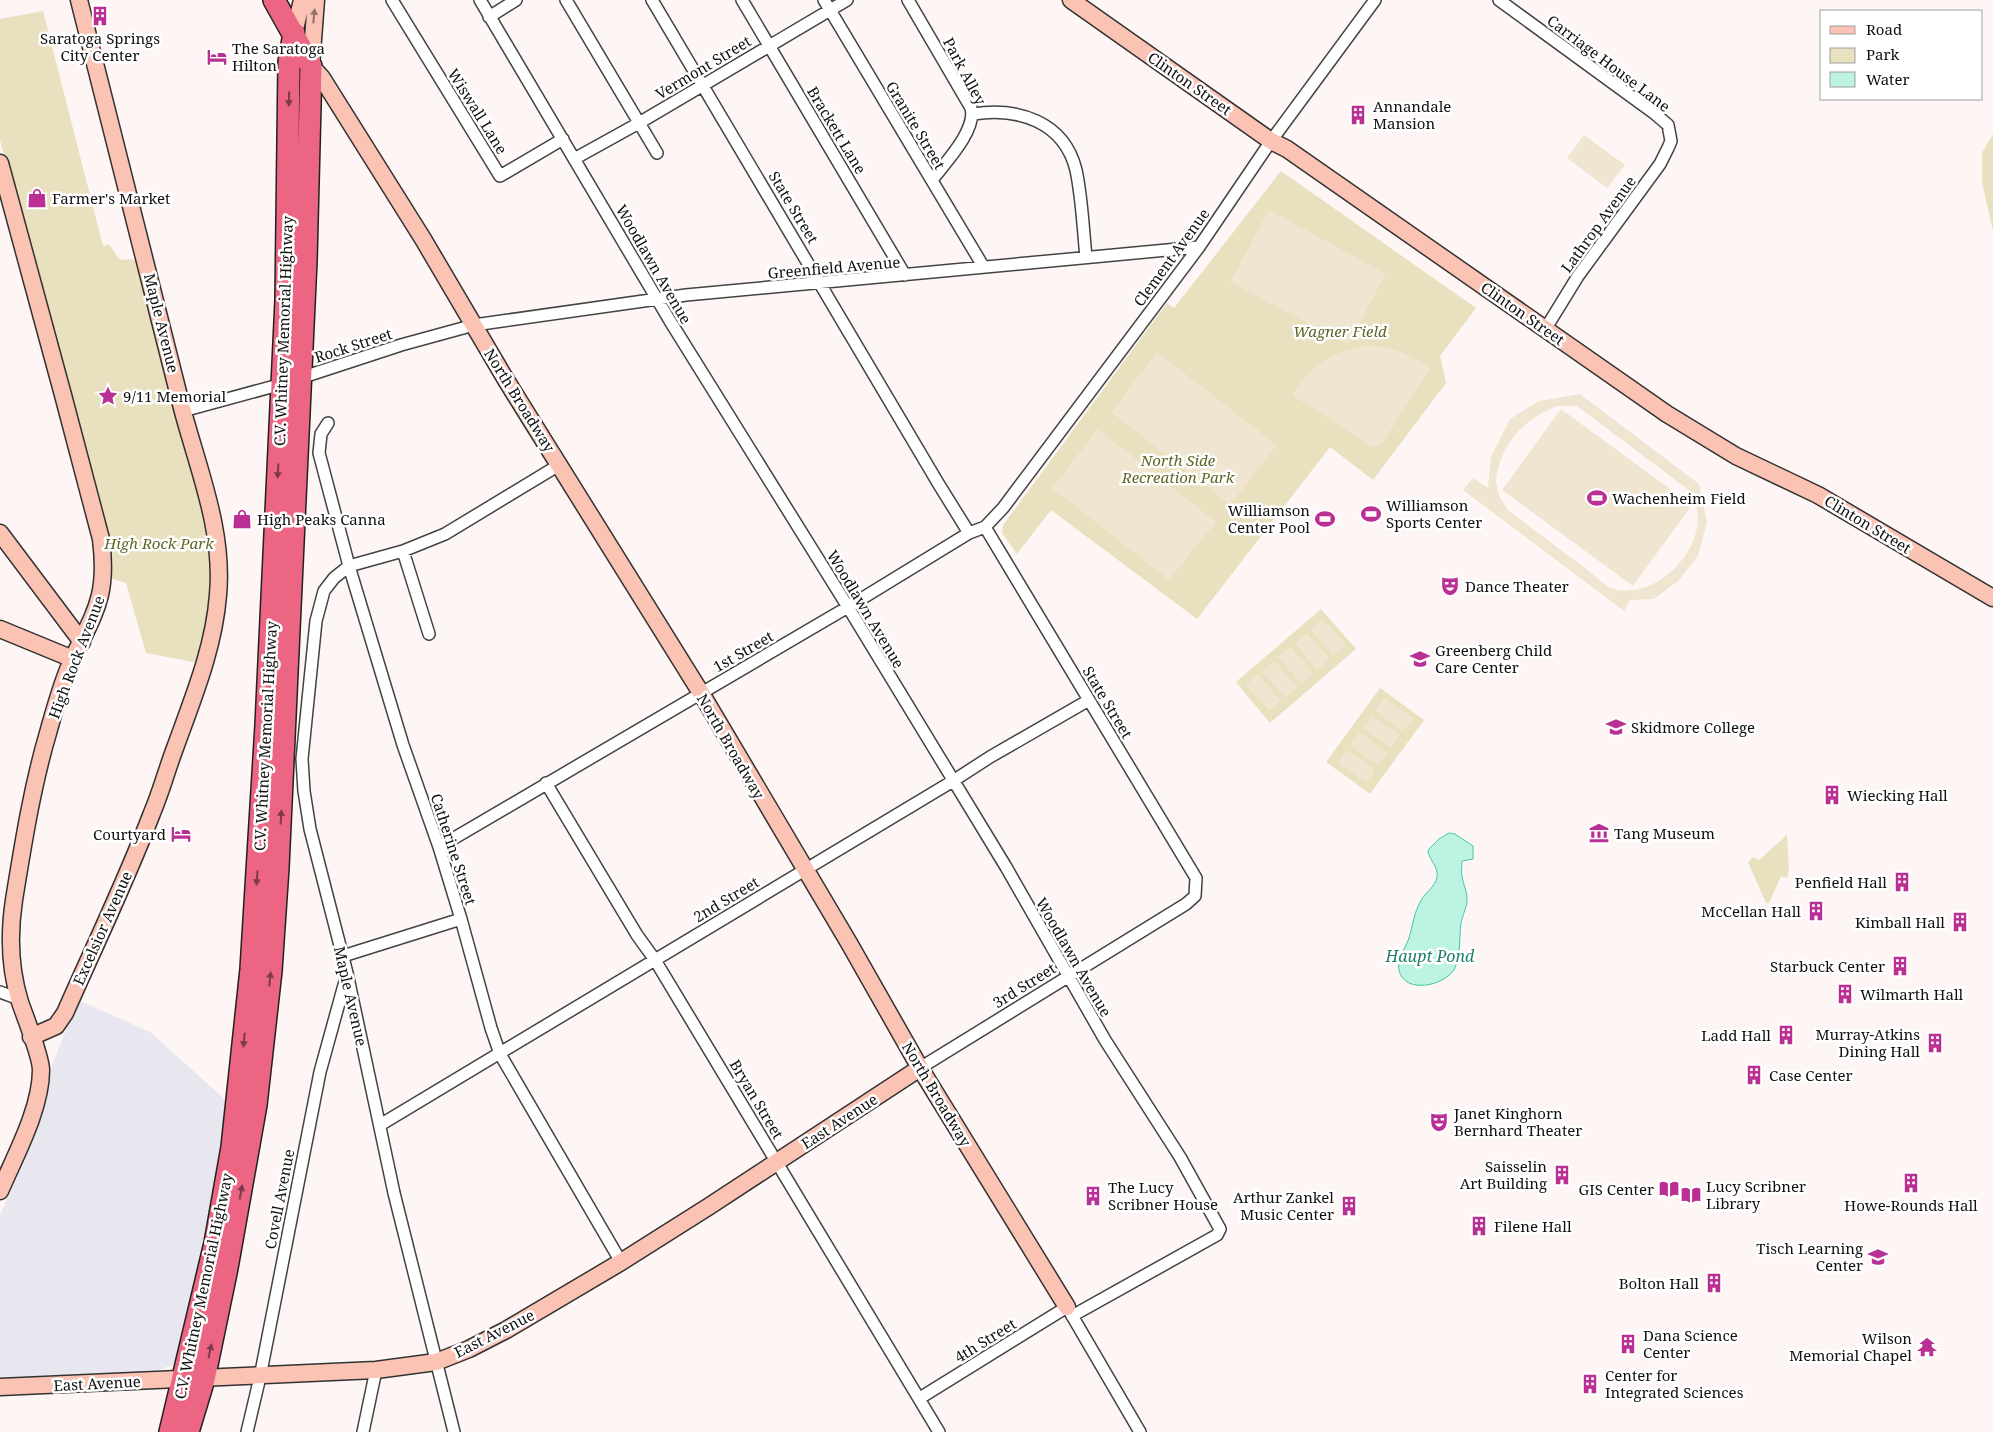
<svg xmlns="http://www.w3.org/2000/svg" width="1993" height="1432" font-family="'Noto Serif',serif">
	<rect width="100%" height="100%" fill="#fef6f4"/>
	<path fill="#e8e6ee" d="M78 1000 150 1032 231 1105 212 1226 183 1352 175 1364 159 1370 0 1380V1215L26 1158 53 1063Z"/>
	<path fill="#e8e0bf" d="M43 11 103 246 109 244 116 255 121 260 131 259 136 261C149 317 163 372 179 426 191 465 207 506 210 547 213 587 207 624 198 663L146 653 126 583 110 578 111 558 109 539 0 140V19Z
		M1993 134V231L1982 183V153Z
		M1281 171 1476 308 1440 356 1446 383 1373 480 1330 447 1197 619 1051 510 1017 554 1002 533 1003 525 1167 303 1174 308Z
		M1321 609 1356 649 1270 723 1236 682Z
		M1380 688 1424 720 1370 794 1326 762Z
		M1787 835 1789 871 1787 878 1781 876 1769 903H1766L1748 862 1753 857 1759 860Z"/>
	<path fill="#f0e5d0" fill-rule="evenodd" d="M1584 135 1625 165 1607 188 1567 158Z
		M1269 210 1386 274 1348 344 1230 282Z
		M1366 345C1394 347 1407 354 1431 368L1381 445 1372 447 1292 395C1314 362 1329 354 1366 345Z
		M1157 352 1277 445 1230 505 1111 412Z
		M1580 394 1699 484 1707 522 1698 556 1678 581 1654 599 1630 600 1624 611 1463 490 1473 478 1488 488 1491 457 1510 419 1539 401ZM1557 406H1577L1686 488C1723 529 1665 602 1614 589 1606 587 1596 577 1589 571 1562 551 1536 531 1509 511 1504 504 1498 496 1497 487 1495 480 1497 472 1499 465 1509 435 1529 417 1557 406Z
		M1561 409 1692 505 1633 586 1502 490Z
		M1098 429 1216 522 1169 580 1052 488Z
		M1323 619 1346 645 1333 656 1311 629Z
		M1307 633 1330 659 1317 670 1295 643Z
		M1291 647 1313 673 1301 684 1278 657Z
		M1275 661 1297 687 1285 698 1262 671Z
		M1258 674 1281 701 1269 711 1246 685Z
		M1384 698 1413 718 1403 731 1375 711Z
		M1372 715 1400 735 1391 748 1363 728Z
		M1360 732 1388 753 1378 766 1350 745Z
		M1347 750 1375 770 1366 783 1338 763Z"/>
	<path fill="#bcf3e2" stroke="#47c6a3" d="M1449 833 1455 834 1473 846V859L1462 861C1462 866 1461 871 1462 876 1463 884 1468 893 1467 902 1467 906 1462 917 1461 923 1459 937 1461 955 1455 968 1446 986 1404 995 1399 970 1397 959 1405 949 1409 938 1413 925 1414 911 1422 899 1427 891 1435 887 1437 877 1439 867 1428 859 1428 850L1439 839Z"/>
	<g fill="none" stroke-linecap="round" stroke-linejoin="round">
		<defs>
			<path id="street" d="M392 0 500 176 563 139
				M480 0 670 321 848 607 1006 867 1105 1040 1180 1157 1220 1229 1217 1235 1072 1316
				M566 0 657 153
				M652 0 938 483 969 533
				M742 0 905 275
				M824 0 983 266
				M908 0 971 108C977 130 945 163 932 180
				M1499 0 1654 113 1668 125 1671 141 1668 148 1660 164 1578 276 1546 328
				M489 17 516 0
				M973 114C1017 107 1064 121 1076 170 1082 198 1083 228 1086 257
				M574 159 639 123 847 0
				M183 411 282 384 401 345 474 325 686 295 1199 247
				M328 423 321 434 319 453 349 566 403 745 439 847 461 919 491 1028 500 1054 621 1262
				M403 551 429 634
				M546 783 637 935 655 960 939 1432
				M439 847 848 607 969 533 985 527 1003 508 1199 247 1271 141 1375 0
				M343 956 461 919
				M0 992 19 999
				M920 1068 1186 904 1195 896 1196 878 985 527
				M380 1125 953 781 990 757 1089 700
				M920 1398 1067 1307 1140 1432
				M247 1432 260 1377 320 1072 347 974
				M363 1432 376 1370
				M454 1432 394 1193 347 973 310 829 304 791 302 759 316 621 324 591 334 578 349 566 403 551 445 534 559 465"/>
			<path id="secondary" d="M316 0 311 66 322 78 423 239 506 380 701 693 849 943 920 1068 1067 1307
				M1071 0 1271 141 1287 149 1667 414 1736 456 1818 495 1993 598
				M294 33 302 0
				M0 163 63 395 101 539C108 595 96 610 73 658 62 681 55 708 48 733 32 787 23 845 14 900 9 933 10 970 20 1002 25 1017 41 1056 41 1070 41 1109 15 1156 0 1191
				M0 533 82 642
				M0 629 73 659
				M31 1037 56 1026 65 1013C94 947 126 881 152 813 161 792 167 769 175 748 193 698 214 648 218 595 224 530 198 469 182 408 148 272 114 136 79 0
				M0 1387 376 1370 436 1362 469 1349 506 1330 621 1262 708 1207 920 1068"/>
			<path id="highway" d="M170 1432 215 1243 232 1147 251 969 266 725 286 300 289 62 294 33
				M188 1432 204 1379 227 1268 256 1105 271 971 278 868 306 261 311 66 274 0"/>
		</defs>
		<use href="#street" stroke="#434343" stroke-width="14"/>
		<use href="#secondary" stroke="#323232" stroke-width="19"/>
		<use href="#highway" stroke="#212121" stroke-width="24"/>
		<use href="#street" stroke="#fff" stroke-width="11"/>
		<use href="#secondary" stroke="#fac3b4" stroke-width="16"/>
		<use href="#highway" stroke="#ec6582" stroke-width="21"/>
	</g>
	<defs><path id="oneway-solid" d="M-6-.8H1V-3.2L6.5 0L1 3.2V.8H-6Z" transform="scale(1.25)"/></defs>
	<use fill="#91726a" href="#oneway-solid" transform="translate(314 16) rotate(-84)"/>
	<g fill="#7e3a49">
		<use href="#oneway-solid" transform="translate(289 99) rotate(91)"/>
		<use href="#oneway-solid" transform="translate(278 471) rotate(93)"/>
		<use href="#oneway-solid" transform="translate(281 817) rotate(-87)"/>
		<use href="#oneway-solid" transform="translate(257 878) rotate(94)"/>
		<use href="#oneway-solid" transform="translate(270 979) rotate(-84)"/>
		<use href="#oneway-solid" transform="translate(244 1040) rotate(96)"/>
		<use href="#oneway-solid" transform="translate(241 1192) rotate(-80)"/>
		<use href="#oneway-solid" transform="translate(210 1351) rotate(-78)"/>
	</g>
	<defs>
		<symbol id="building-bare" viewBox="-9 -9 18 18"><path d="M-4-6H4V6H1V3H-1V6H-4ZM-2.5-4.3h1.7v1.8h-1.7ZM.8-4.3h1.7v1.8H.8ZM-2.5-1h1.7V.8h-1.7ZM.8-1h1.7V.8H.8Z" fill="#b92f93" stroke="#fff" stroke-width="2.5" paint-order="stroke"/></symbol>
		<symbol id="hotel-bare" viewBox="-9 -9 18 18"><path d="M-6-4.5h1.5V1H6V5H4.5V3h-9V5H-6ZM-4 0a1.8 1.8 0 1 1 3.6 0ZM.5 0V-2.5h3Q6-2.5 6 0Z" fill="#b92f93" stroke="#fff" stroke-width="2.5" paint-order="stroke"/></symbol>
		<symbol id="shop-bare" viewBox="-9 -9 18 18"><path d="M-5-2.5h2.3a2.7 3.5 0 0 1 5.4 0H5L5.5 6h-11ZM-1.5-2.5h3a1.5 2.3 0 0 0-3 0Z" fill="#b92f93" stroke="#fff" stroke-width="2.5" paint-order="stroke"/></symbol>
		<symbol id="sight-bare" viewBox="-9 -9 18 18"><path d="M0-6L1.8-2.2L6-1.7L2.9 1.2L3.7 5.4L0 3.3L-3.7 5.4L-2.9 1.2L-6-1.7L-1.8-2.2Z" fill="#b92f93" stroke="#fff" stroke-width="2.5" paint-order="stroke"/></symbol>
		<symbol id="stadium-bare" viewBox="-9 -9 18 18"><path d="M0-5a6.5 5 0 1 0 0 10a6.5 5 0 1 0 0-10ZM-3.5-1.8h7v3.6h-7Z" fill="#b92f93" stroke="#fff" stroke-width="2.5" paint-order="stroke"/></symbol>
		<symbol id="theatre-bare" viewBox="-9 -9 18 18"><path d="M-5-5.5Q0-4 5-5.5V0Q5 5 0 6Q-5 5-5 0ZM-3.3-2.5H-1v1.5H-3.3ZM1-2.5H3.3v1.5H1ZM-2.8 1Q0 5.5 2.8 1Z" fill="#b92f93" stroke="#fff" stroke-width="2.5" paint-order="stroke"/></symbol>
		<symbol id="school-bare" viewBox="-9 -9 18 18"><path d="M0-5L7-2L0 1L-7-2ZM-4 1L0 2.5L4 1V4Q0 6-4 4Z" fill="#b92f93" stroke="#fff" stroke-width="2.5" paint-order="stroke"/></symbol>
		<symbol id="university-bare" viewBox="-9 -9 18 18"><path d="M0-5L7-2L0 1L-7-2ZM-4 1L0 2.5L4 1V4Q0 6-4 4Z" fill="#b92f93" stroke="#fff" stroke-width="2.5" paint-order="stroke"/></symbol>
		<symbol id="museum-bare" viewBox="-9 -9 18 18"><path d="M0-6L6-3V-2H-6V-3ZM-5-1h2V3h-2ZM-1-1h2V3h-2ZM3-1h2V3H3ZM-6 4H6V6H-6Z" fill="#b92f93" stroke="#fff" stroke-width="2.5" paint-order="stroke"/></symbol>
		<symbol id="library-bare" viewBox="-9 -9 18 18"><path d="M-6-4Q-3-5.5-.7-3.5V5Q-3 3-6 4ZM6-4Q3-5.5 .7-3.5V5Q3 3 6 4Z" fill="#b92f93" stroke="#fff" stroke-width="2.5" paint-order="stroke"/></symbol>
		<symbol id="temple-bare" viewBox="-9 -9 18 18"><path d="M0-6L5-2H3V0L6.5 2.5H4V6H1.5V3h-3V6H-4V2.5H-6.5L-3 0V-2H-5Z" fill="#b92f93" stroke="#fff" stroke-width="2.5" paint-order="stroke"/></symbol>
	</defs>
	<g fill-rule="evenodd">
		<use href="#building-bare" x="86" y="2" width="28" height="28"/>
		<use href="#hotel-bare" x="203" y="43" width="28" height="28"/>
		<use href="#building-bare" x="1344" y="101" width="28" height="28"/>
		<use href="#shop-bare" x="23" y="184" width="28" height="28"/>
		<use href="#sight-bare" x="94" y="382" width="28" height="28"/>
		<use href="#stadium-bare" x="1583" y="484" width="28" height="28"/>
		<use href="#stadium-bare" x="1357" y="500" width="28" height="28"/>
		<use href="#shop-bare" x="228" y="505" width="28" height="28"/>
		<use href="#stadium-bare" x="1311" y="505" width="28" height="28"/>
		<use href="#theatre-bare" x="1436" y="572" width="28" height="28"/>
		<use href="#school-bare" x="1406" y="645" width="28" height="28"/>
		<use href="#university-bare" x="1602" y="713" width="28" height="28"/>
		<use href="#building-bare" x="1818" y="781" width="28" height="28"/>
		<use href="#museum-bare" x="1585" y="819" width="28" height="28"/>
		<use href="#hotel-bare" x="167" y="820" width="28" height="28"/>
		<use href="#building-bare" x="1888" y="868" width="28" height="28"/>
		<use href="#building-bare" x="1802" y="897" width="28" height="28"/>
		<use href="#building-bare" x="1946" y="908" width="28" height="28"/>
		<use href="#building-bare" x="1886" y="952" width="28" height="28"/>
		<use href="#building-bare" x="1831" y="980" width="28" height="28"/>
		<use href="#building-bare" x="1772" y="1021" width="28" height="28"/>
		<use href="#building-bare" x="1921" y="1029" width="28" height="28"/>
		<use href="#building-bare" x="1740" y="1061" width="28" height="28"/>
		<use href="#theatre-bare" x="1425" y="1108" width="28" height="28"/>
		<use href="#building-bare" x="1548" y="1161" width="28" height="28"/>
		<use href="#building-bare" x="1897" y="1169" width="28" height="28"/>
		<use href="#library-bare" x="1655" y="1175" width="28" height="28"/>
		<use href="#library-bare" x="1677" y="1181" width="28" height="28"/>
		<use href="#building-bare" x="1079" y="1182" width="28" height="28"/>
		<use href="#building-bare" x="1335" y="1192" width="28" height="28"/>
		<use href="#building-bare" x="1465" y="1212" width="28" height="28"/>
		<use href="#university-bare" x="1864" y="1243" width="28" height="28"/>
		<use href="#building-bare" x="1700" y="1269" width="28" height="28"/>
		<use href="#building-bare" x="1614" y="1330" width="28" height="28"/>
		<use href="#temple-bare" x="1913" y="1333" width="28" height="28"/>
		<use href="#building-bare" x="1576" y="1370" width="28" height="28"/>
	</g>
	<g text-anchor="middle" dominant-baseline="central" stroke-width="5" stroke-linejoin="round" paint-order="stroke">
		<g font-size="15" fill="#101010" stroke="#fff" text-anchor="start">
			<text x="100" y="38" text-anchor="middle">Saratoga Springs<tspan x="100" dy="17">City Center</tspan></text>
			<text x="232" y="48">The Saratoga<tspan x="232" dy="17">Hilton</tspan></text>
			<text x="1373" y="106">Annandale<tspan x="1373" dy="17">Mansion</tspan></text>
			<text x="52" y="198">Farmer's Market</text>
			<text x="123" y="396">9/11 Memorial</text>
			<text x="1612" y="498">Wachenheim Field</text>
			<text x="1386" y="505">Williamson<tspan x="1386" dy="17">Sports Center</tspan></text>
			<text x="1310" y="510" text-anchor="end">Williamson<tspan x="1310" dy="17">Center Pool</tspan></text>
			<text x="257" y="519">High Peaks Canna</text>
			<text x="1465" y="586">Dance Theater</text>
			<text x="1435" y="650">Greenberg Child<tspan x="1435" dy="17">Care Center</tspan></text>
			<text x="1631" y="727">Skidmore College</text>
			<text x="1847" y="795">Wiecking Hall</text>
			<text x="1614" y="833">Tang Museum</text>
			<text x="166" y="834" text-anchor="end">Courtyard</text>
			<text x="1887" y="882" text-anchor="end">Penfield Hall</text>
			<text x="1801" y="911" text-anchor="end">McCellan Hall</text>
			<text x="1945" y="922" text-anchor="end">Kimball Hall</text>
			<text x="1885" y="966" text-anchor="end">Starbuck Center</text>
			<text x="1860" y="994">Wilmarth Hall</text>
			<text x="1920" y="1034" text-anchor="end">Murray-Atkins<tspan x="1920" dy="17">Dining Hall</tspan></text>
			<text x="1771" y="1035" text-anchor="end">Ladd Hall</text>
			<text x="1769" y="1075">Case Center</text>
			<text x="1454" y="1113">Janet Kinghorn<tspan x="1454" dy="17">Bernhard Theater</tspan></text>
			<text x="1547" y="1166" text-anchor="end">Saisselin<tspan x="1547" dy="17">Art Building</tspan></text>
			<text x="1706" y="1186">Lucy Scribner<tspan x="1706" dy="17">Library</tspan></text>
			<text x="1108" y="1187">The Lucy<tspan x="1108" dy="17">Scribner House</tspan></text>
			<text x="1654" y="1189" text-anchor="end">GIS Center</text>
			<text x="1334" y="1197" text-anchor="end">Arthur Zankel<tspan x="1334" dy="17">Music Center</tspan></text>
			<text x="1911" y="1205" text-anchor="middle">Howe-Rounds Hall</text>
			<text x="1494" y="1226">Filene Hall</text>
			<text x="1863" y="1248" text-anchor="end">Tisch Learning<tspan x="1863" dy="17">Center</tspan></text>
			<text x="1699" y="1283" text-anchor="end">Bolton Hall</text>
			<text x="1643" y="1335">Dana Science<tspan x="1643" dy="17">Center</tspan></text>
			<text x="1912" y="1338" text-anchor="end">Wilson<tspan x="1912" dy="17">Memorial Chapel</tspan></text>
			<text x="1605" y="1375">Center for<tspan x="1605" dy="17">Integrated Sciences</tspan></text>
		</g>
		<g font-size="15" fill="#101010" stroke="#fff">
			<text transform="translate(1609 63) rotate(37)">Carriage House Lane</text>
			<text transform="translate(703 67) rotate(-31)">Vermont Street</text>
			<text transform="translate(965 71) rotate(62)">Park Alley</text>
			<text transform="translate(1190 83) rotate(35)">Clinton Street</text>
			<text transform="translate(478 111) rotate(58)">Wiswall Lane</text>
			<text transform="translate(916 125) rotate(59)">Granite Street</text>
			<text transform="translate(837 130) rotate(59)">Brackett Lane</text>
			<text transform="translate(794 207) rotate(59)">State Street</text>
			<text transform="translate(1598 224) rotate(-54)">Lathrop Avenue</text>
			<text transform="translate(1171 257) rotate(-54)">Clement Avenue</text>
			<text transform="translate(654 264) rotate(60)">Woodlawn Avenue</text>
			<text transform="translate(834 267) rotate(-5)">Greenfield Avenue</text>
			<text transform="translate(1523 313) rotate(35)">Clinton Street</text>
			<text transform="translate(162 323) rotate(76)">Maple Avenue</text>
			<text transform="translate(283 331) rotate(-88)">C.V. Whitney Memorial Highway</text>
			<text transform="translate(353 345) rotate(-18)">Rock Street</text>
			<text transform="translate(520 400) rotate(58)">North Broadway</text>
			<text transform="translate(1868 524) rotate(31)">Clinton Street</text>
			<text transform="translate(866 609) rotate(59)">Woodlawn Avenue</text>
			<text transform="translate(743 651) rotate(-30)">1st Street</text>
			<text transform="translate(76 657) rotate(-69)">High Rock Avenue</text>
			<text transform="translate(1108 702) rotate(59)">State Street</text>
			<text transform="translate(265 736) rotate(-87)">C.V. Whitney Memorial Highway</text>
			<text transform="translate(731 746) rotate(60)">North Broadway</text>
			<text transform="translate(454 849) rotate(72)">Catherine Street</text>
			<text transform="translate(726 899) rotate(-31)">2nd Street</text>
			<text transform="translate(102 928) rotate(-66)">Excelsior Avenue</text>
			<text transform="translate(1074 957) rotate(60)">Woodlawn Avenue</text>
			<text transform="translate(1024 985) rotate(-32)">3rd Street</text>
			<text transform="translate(351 996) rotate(77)">Maple Avenue</text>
			<text transform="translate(937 1094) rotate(59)">North Broadway</text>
			<text transform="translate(757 1099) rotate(59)">Bryan Street</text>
			<text transform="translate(839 1121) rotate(-33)">East Avenue</text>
			<text transform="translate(279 1199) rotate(-79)">Covell Avenue</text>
			<text transform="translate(203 1286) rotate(-78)">C.V. Whitney Memorial Highway</text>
			<text transform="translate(494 1333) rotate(-27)">East Avenue</text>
			<text transform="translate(985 1340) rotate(-32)">4th Street</text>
			<text transform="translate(97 1383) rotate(-3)">East Avenue</text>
		</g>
		<g font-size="15" font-style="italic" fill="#5e6523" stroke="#fff">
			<text x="1340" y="331">Wagner Field</text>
			<text x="1178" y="460">North Side<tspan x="1178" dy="17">Recreation Park</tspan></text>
			<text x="159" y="543">High Rock Park</text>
		</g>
		<g font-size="16" font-style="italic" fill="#1d8068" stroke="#fff">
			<text x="1430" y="956">Haupt Pond</text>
		</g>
	</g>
	<rect x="1820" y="10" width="162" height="90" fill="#ffffff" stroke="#9f9f9f"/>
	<rect x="1830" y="26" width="25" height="8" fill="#fac3b4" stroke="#9f9f9f"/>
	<text x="1866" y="35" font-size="15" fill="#101010">Road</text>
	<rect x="1830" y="48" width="25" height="15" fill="#e8e0bf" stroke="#9f9f9f"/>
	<text x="1866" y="60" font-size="15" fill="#101010">Park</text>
	<rect x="1830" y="72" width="25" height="15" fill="#bcf3e2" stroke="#9f9f9f"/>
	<text x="1866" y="85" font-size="15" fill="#101010">Water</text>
</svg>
